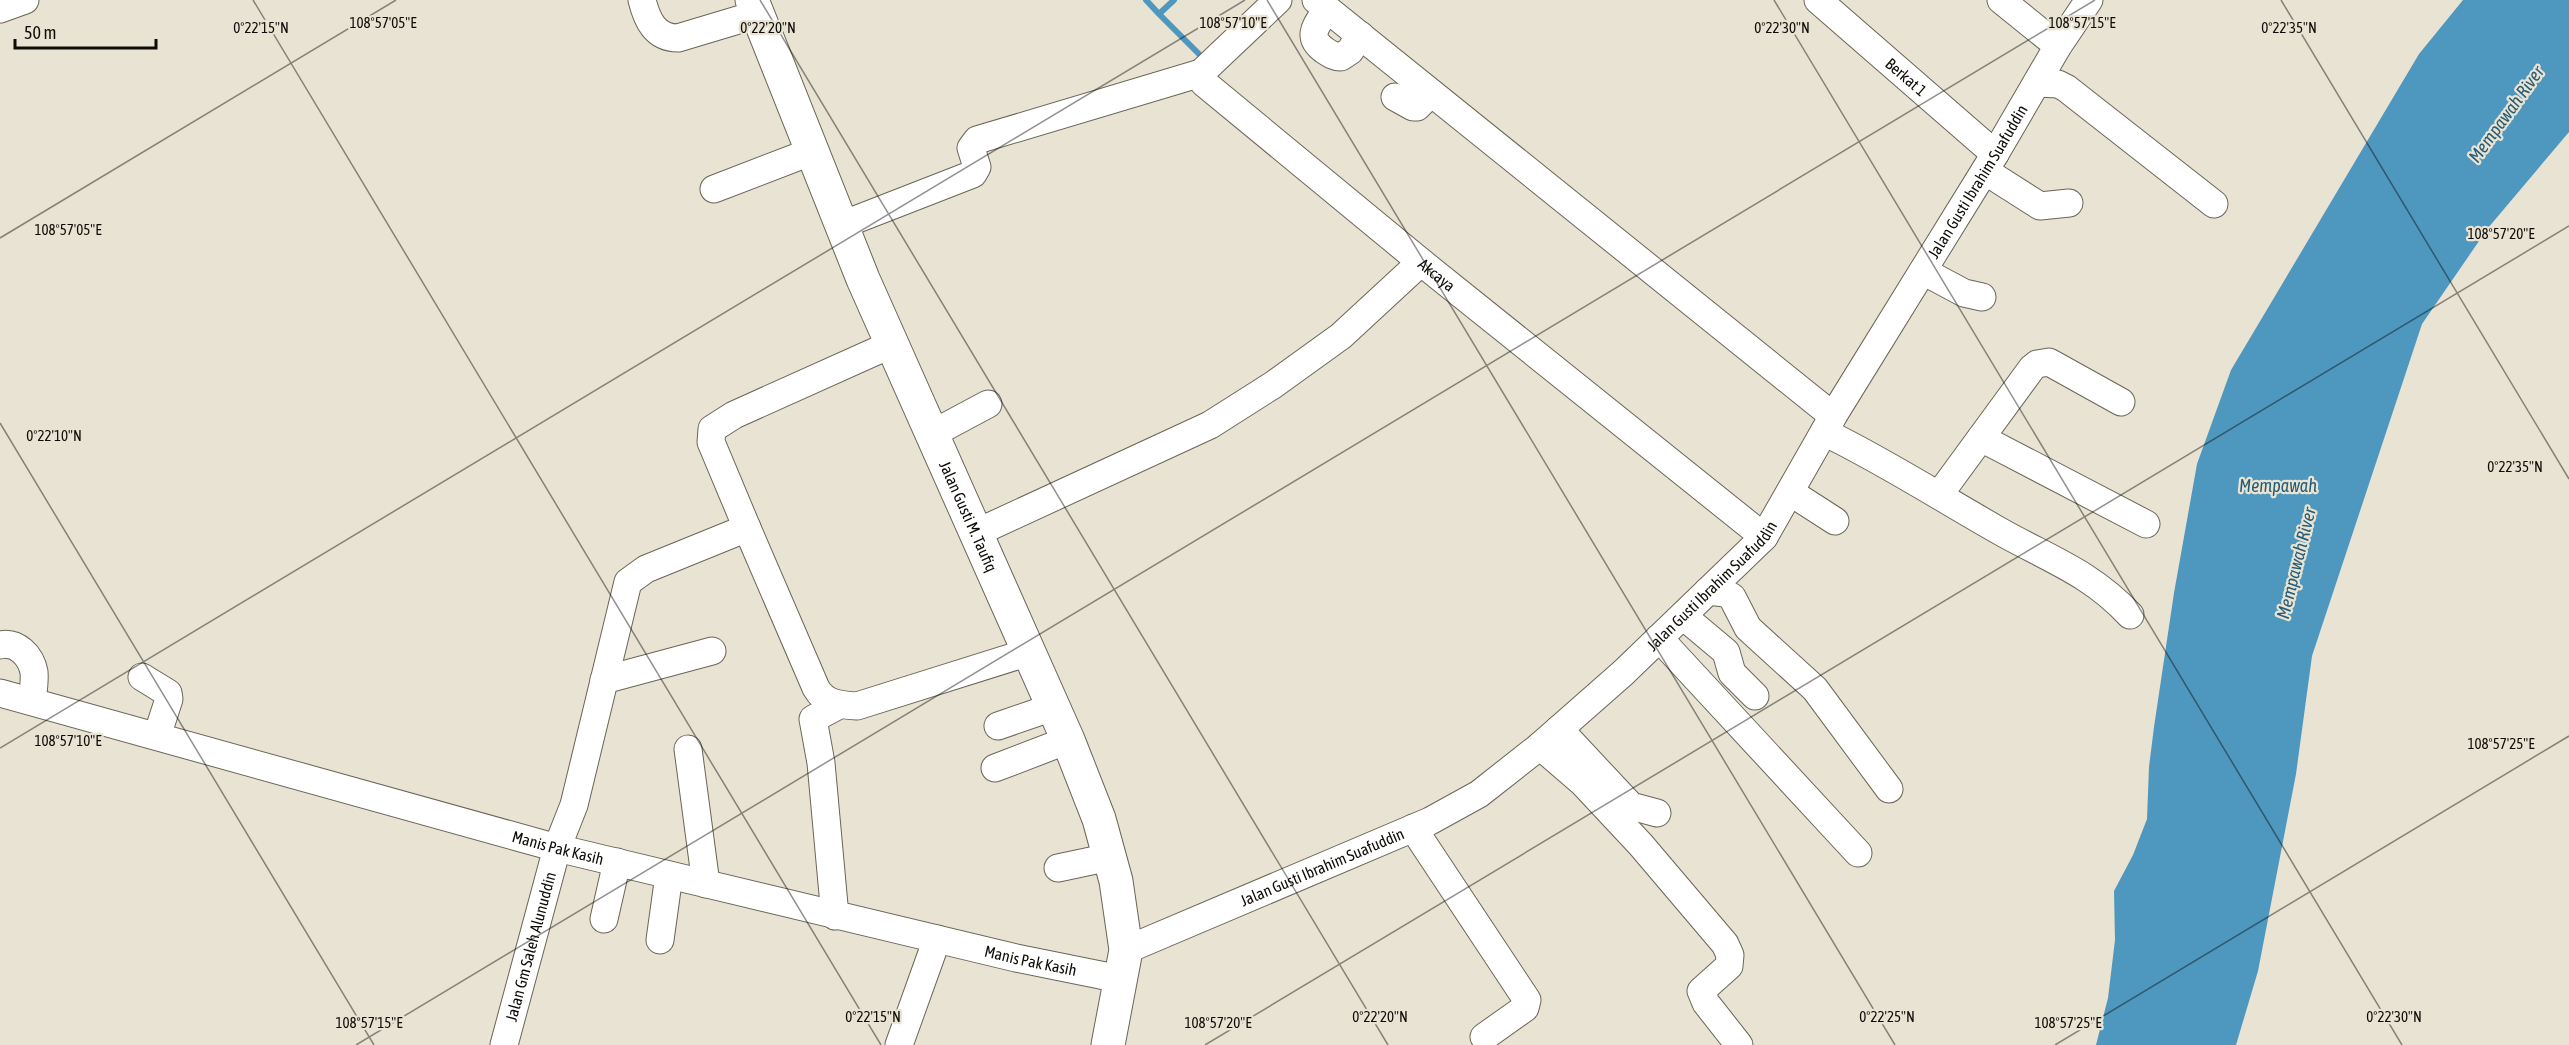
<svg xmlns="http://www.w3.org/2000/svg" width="2569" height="1045" font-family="'Asap Condensed',sans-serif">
	<rect width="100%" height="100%" fill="#e8e3d3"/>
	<path fill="#4e97be" d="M2463 0H2569V132L2488 228 2422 324 2312 656 2296 774 2258 971 2236 1045H2096L2108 998 2115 940 2114 891 2133 855 2147 819 2149 767 2154 727 2174 593 2197 464 2231 370 2419 54Z"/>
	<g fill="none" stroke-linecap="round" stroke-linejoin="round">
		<path stroke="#4e97be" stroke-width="6" d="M1146 0 1159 14
			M1174 0 1159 14 1204 59"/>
		<defs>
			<g id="minor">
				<path d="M642 0C647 20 655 38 678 38L758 14"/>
				<path d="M1316 0 1833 416"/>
				<path id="s1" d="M1818 0 1995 154"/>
				<path d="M2001 0 2058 46"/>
				<path d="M0 9 25 0"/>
				<path d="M1327 9C1317 25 1305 36 1324 50 1330 54 1334 57 1341 57L1350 51 1360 35"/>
				<path id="s2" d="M1201 73 1204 83 1421 262 1764 537"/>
				<path d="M2037 83 2058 84 2066 88 2214 204"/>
				<path d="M1395 97 1413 107H1417L1431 93"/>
				<path d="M1985 171 2040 206 2069 203"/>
				<path d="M714 189 813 151"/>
				<path d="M842 225 973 174 977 167 971 148 977 140 1201 73 1278 0"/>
				<path d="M1923 271 1964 293 1982 297"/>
				<path d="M1824 432C1884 461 1938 496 1996 529 2046 558 2089 571 2130 615"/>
				<path d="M932 434 988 404"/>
				<path d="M1981 438 2146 524"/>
				<path d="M1790 492 1835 521"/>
				<path d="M1939 495 2032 368 2037 364 2049 362 2121 402"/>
				<path d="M747 528 816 688C825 704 840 705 857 706L1029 652"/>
				<path d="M976 533 1210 425 1273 385 1341 336 1421 262"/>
				<path d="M1708 591 1725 593 1732 597 1748 628 1815 689 1889 789"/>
				<path d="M1683 616 1726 652 1732 673 1755 696"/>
				<path d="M1659 638 1858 853"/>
				<path d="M0 645C17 641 31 656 34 672 35 681 33 692 32 701"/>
				<path d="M142 677 168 693 169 699 157 736"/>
				<path d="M604 680 712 651"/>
				<path id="s3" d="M0 693 557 848 1016 958 1120 979"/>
				<path d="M998 726 1053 707"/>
				<path d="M1559 729 1631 806 1657 813"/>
				<path d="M1540 746 1583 783 1641 845 1725 944 1730 955 1729 966 1701 991 1706 1003 1739 1045"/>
				<path d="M688 749 706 884"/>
				<path d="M995 768 1068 740"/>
				<path d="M1413 828 1527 1000 1525 1008 1484 1037"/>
				<path d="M1058 868 1110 857"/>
				<path d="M835 916 821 763 813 719 839 705"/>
				<path d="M604 919 617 862"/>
				<path d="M660 940 669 875"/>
				<path id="s4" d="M1126 950 1430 821 1479 794 1540 746 1623 673 1764 537 1833 416 1995 154 2058 46 2089 0"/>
				<path id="s5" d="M504 1045 557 848 574 805 628 582 646 569 747 528 711 442 712 429 734 415 892 344"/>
				<path d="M899 1045 937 939"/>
			</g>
			<g id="major">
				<path id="s6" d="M752 0 863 279 1068 740 1099 819 1116 881 1126 950 1108 1045"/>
			</g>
		</defs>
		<use href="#minor" stroke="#6a6557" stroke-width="29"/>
		<use href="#major" stroke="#6a6557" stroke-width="35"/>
		<use href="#minor" stroke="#fff" stroke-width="27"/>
		<use href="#major" stroke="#fff" stroke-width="33"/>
	</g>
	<path fill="none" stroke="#0d0c07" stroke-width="1.5" stroke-opacity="0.45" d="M253 0 881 1045M760 0 1388 1045M1267 0 1895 1045M1774 0 2402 1045M2281 0 2569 479M0 238 396 0M0 423 374 1045M0 748 1245 0M356 1045 2095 0M1205 1045 2569 226M2055 1045 2569 736"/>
	<g text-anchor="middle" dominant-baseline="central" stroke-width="4.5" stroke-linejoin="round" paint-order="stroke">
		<g font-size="16" fill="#0d0c07" stroke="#e8e3d3">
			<text stroke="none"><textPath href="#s1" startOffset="117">Berkat 1</textPath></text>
			<text stroke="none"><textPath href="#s4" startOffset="1185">Jalan Gusti Ibrahim Suafuddin</textPath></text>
			<text stroke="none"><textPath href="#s2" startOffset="312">Akcaya</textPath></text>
			<text stroke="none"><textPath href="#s6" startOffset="560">Jalan Gusti M. Taufiq</textPath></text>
			<text stroke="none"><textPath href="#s4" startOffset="699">Jalan Gusti Ibrahim Suafuddin</textPath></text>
			<text stroke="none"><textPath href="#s3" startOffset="579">Manis Pak Kasih</textPath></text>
			<text stroke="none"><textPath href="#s4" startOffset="213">Jalan Gusti Ibrahim Suafuddin</textPath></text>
			<text stroke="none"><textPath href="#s5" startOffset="102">Jalan Gm Saleh Alunuddin</textPath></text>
			<text stroke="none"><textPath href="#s3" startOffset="1065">Manis Pak Kasih</textPath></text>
		</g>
		<g font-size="18" font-style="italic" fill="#245b77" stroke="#e8e3d3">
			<text transform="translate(2506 114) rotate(-54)">Mempawah River</text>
			<text x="2278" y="485">Mempawah</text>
			<text transform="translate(2296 563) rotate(-76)">Mempawah River</text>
		</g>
	</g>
	<g font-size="15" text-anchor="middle" fill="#0d0c07" stroke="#e8e3d3" stroke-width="4.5" stroke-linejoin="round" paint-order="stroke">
		<text x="383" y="28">108°57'05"E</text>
		<text x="1233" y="28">108°57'10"E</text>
		<text x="2082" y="28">108°57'15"E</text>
		<text x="768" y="33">0°22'20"N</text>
		<text x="1782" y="33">0°22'30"N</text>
		<text x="261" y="33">0°22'15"N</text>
		<text x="2289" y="33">0°22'35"N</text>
		<text x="68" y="235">108°57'05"E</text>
		<text x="2501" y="239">108°57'20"E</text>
		<text x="54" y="441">0°22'10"N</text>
		<text x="2515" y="472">0°22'35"N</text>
		<text x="68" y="746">108°57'10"E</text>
		<text x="2501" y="749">108°57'25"E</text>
		<text x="873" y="1022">0°22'15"N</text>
		<text x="1380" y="1022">0°22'20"N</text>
		<text x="1887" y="1022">0°22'25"N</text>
		<text x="2394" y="1022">0°22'30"N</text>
		<text x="369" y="1028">108°57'15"E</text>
		<text x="1218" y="1028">108°57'20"E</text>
		<text x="2068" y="1028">108°57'25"E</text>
	</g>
	<path d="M15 39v9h141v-9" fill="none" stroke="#0d0c07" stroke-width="3"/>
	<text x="24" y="39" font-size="18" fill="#0d0c07" stroke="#e8e3d3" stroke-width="4.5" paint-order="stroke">50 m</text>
</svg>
